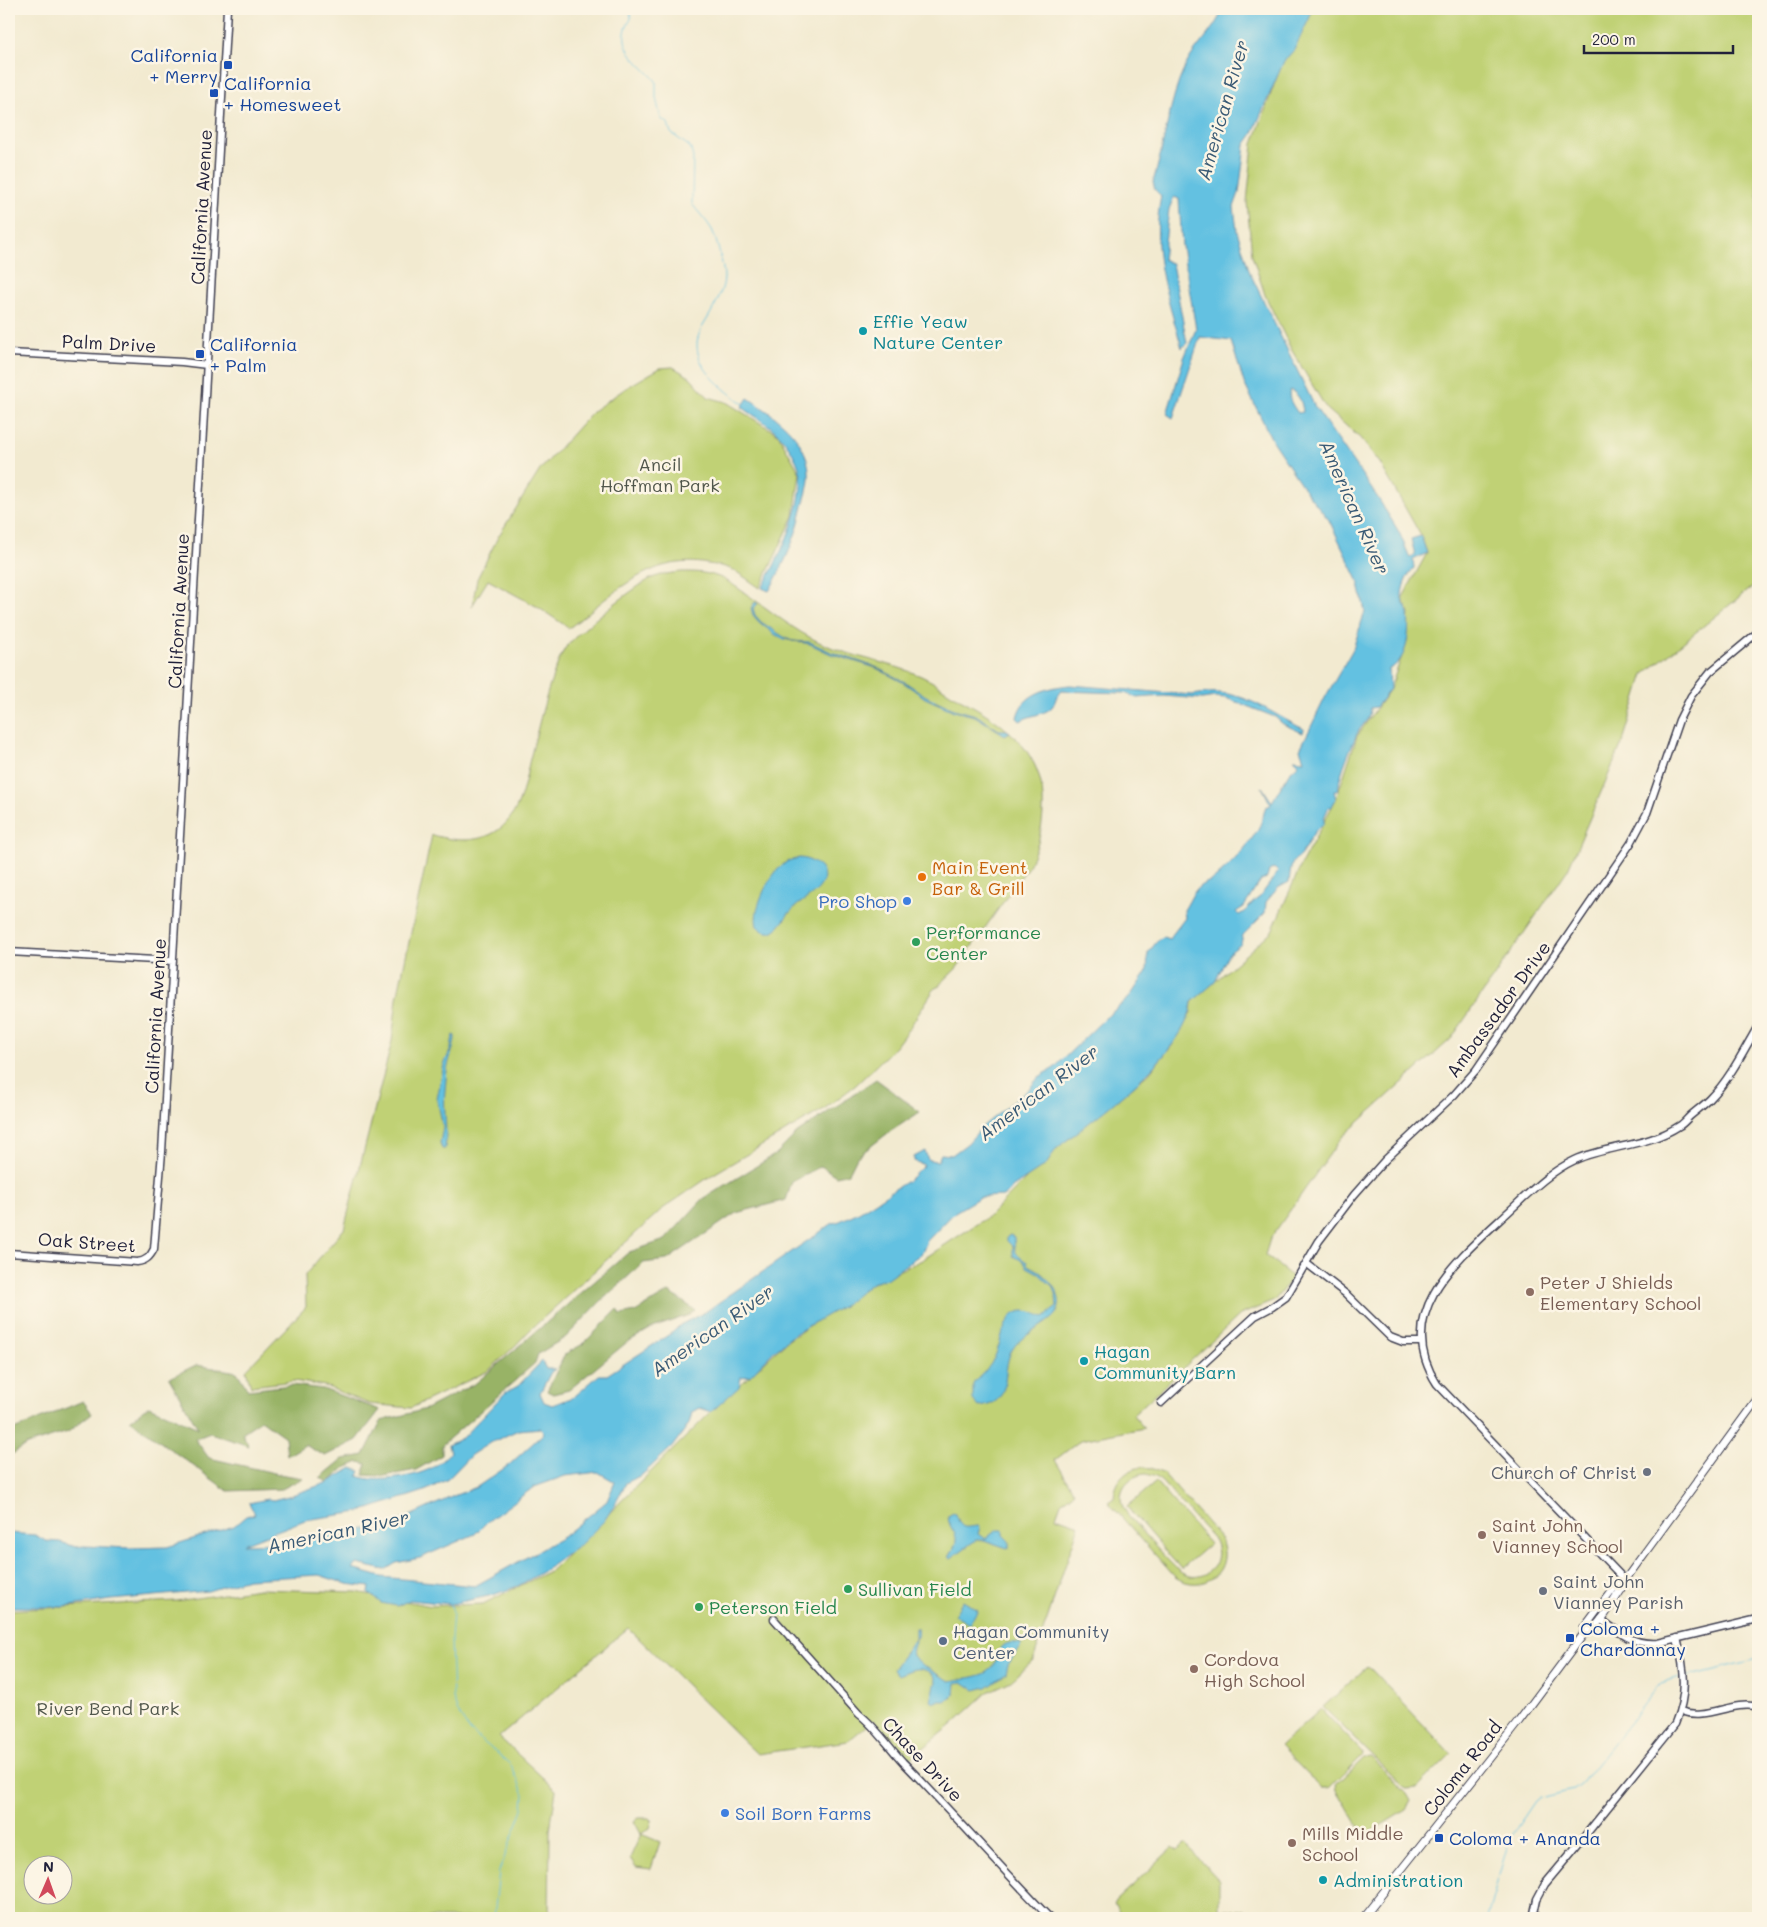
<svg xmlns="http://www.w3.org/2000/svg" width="1767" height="1927" font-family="Mali,sans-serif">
	<rect width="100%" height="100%" fill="#fcf5e5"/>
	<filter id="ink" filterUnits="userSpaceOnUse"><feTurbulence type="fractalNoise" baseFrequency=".02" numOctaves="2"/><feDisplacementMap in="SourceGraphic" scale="10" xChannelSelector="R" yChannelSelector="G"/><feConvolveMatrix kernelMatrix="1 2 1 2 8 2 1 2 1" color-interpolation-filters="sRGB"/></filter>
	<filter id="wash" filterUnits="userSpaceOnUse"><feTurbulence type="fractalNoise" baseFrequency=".0096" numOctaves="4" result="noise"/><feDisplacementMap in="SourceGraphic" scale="20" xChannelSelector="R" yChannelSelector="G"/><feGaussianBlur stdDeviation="1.12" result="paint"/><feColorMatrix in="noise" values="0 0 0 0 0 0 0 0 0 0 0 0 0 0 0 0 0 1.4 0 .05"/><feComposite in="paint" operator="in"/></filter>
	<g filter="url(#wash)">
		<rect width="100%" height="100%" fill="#f2ead0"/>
		<path fill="#c0d174" stroke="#717a58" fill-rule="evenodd" d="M1297 9H1758V582L1644 674 1623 741 1568 869 1451 1039 1341 1138 1270 1239 1265 1255 1293 1277 1274 1301 1240 1315 1133 1415 1144 1428 1081 1440 1055 1460 1074 1492 1061 1503 1056 1517 1079 1525 1033 1661 1011 1681 988 1692 952 1725 910 1759 873 1720 848 1741 757 1754 628 1628 499 1737 556 1790 550 1830 549 1918H9V1610L176 1601 259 1589 356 1592 431 1606 483 1604 552 1570 711 1412 787 1341 872 1283 922 1260 989 1216 1056 1149 1148 1074 1171 1047 1191 1012 1192 1002 1272 931 1302 863 1336 799 1357 736 1390 689 1407 642 1409 612 1402 599 1427 553 1421 536 1380 463 1360 438 1326 408 1291 349 1265 295 1252 255 1247 202 1253 144 1290 40ZM32 1864H62V1894H32Z
			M673 367 690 377 708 397 726 402 778 434 800 473 794 516 760 588C751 582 741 574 731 569 724 566 715 565 708 564 650 553 611 596 569 628L536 606 488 580 472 606 477 579 498 537 540 470 593 411 626 388 660 368Z
			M682 572C693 572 705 572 716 576 726 579 736 587 745 593 770 610 793 630 821 643 853 658 889 662 921 676 935 682 947 692 960 699 1022 732 1057 768 1038 843 1036 850 1032 857 1030 864L956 969 933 991 910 1027 895 1047 856 1085 824 1109 712 1175 661 1210 529 1331 514 1347 488 1371 411 1408 369 1404 325 1386 294 1381 251 1386 246 1370 306 1307 305 1275 344 1229 392 1041 397 998 432 835C457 842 487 844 506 823 522 806 525 780 530 759 539 725 548 681 564 650 573 635 635 586 652 578 662 574 672 573 682 572Z
			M1142 1467 1151 1468 1164 1474 1220 1538C1236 1569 1204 1596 1175 1577L1108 1502 1114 1498C1115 1481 1125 1470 1142 1467ZM1146 1474 1156 1477 1162 1482 1215 1541C1226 1565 1202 1586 1180 1572 1169 1562 1128 1518 1123 1507 1116 1490 1129 1475 1146 1474Z
			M1156 1482 1210 1544 1181 1569 1127 1507Z
			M1368 1666 1451 1754 1417 1788 1406 1789 1323 1707Z
			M1321 1709 1362 1752 1363 1755 1329 1789H1322L1280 1746Z
			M1371 1757 1407 1794 1411 1801 1406 1810 1370 1832 1361 1830 1337 1790 1336 1785 1364 1758Z
			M639 1818H649L652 1821 650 1828 641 1834 660 1842 651 1869 636 1867 630 1858 641 1834 634 1821Z
			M1185 1844 1219 1880V1909L1244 1910V1918H1122L1114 1903 1173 1847 1178 1851Z"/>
		<path fill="#98b366" stroke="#5d6a50" d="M876 1079 920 1112 888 1133 857 1157 849 1173 836 1176 821 1166 792 1182 786 1200 736 1213 667 1260 643 1263 600 1302 566 1337 538 1354 535 1363 442 1445V1455L416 1470 384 1476 363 1475 367 1464 359 1462 345 1468 329 1482 320 1478 343 1459 364 1455 381 1421 426 1409 476 1383 629 1252 665 1240 703 1199 776 1154 796 1134Z
			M669 1292 695 1310 689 1315 650 1329 626 1343 569 1390 553 1394 547 1391 565 1354 583 1344 618 1309 621 1315 635 1312Z
			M196 1365 237 1372 248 1390 291 1385 323 1389 380 1410 357 1440 325 1456 305 1445 287 1456 285 1437 261 1420 242 1433 249 1446 210 1433 195 1439 209 1458 279 1474 303 1478 282 1489 228 1491 130 1420 149 1406 198 1428 169 1378Z
			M83 1401 92 1413 68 1432 27 1445 9 1456V1432Z"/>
		<path fill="#63c1e1" stroke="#42728e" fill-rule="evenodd" d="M1223 9H1311L1310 17 1294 50 1284 61 1252 135 1245 145 1239 193 1234 207 1237 231 1250 273 1315 407 1378 498 1399 532 1410 558 1415 555 1411 539 1421 536 1427 553 1413 560 1414 568C1407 574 1401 589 1402 599 1403 604 1408 608 1408 614 1410 631 1408 661 1389 669L1390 689 1376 707 1370 708C1370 720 1364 722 1358 732 1353 742 1339 775 1339 785L1337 791H1334L1336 799 1331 808 1329 806 1324 818V824C1313 829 1308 844 1302 853 1300 857 1296 858 1293 862 1290 867 1290 876 1289 882L1278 888 1266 902 1265 913 1243 935 1241 944 1229 953 1215 982 1192 1002C1186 1055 1096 1116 1056 1149L1046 1165 1013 1187 1005 1196 980 1197 955 1212 927 1241 922 1253 886 1279 872 1283 843 1306 796 1333 774 1351 750 1376 741 1377 739 1387 711 1412 699 1408 692 1412 689 1424 672 1447 643 1474 626 1483 614 1506 604 1521 582 1543 542 1572 518 1586 493 1595 451 1604 410 1600 397 1606 381 1603 369 1593 370 1587 347 1584 319 1575 248 1579 208 1591 110 1600 64 1607H9V1533L35 1535 46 1541 60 1542 76 1547 84 1546 130 1548 167 1547 234 1526 246 1516 255 1514 249 1503 268 1499 273 1500 292 1495 329 1482 352 1468 360 1471 358 1476C375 1484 419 1477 435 1466 440 1463 445 1457 450 1453L448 1445 462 1438 505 1393 518 1386 542 1361 546 1369H555L551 1372 540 1393 544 1402 552 1405 574 1397 599 1375H607L673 1332 680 1325 705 1312 833 1223 840 1221 859 1212 909 1180 924 1165 914 1161V1157L925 1151 928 1160 938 1161 941 1154 952 1155 968 1143 983 1126 1028 1090 1039 1077 1054 1068 1103 1020 1129 998 1147 971 1148 953 1158 940 1163 937 1169 939 1185 918 1184 910C1188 904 1191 896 1196 890 1201 883 1209 883 1215 878 1230 865 1248 847 1258 829 1262 823 1263 814 1266 807L1271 805 1262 787 1272 802 1289 773 1299 764 1294 759 1304 760 1300 749 1326 696 1353 649 1365 611 1358 580 1329 520 1307 493 1273 442 1244 383 1231 341 1200 337 1173 418 1167 414 1184 358 1196 329 1182 246 1179 199 1174 197 1169 209 1163 259 1172 264 1187 343 1182 348C1167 296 1150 251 1161 196L1155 190 1153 182C1165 145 1168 103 1185 67 1194 47 1214 32 1223 9ZM1290 390C1299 394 1302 402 1303 412L1298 413C1293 406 1287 398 1290 390ZM1274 868 1278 872 1259 898C1252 901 1249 910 1239 915L1236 912 1244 907 1261 880 1267 878 1269 871ZM541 1428 544 1433 509 1465 477 1487 456 1495 379 1530 363 1529 291 1543 243 1544 305 1520 359 1512 425 1491 448 1479 471 1455 488 1444 518 1430ZM598 1472 615 1482 607 1501 563 1537 475 1586 381 1577 353 1569 357 1564 385 1570 396 1563 420 1558 475 1534 488 1521 534 1487 565 1476Z
			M748 398C774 415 807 437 809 472 810 485 805 497 802 510 796 538 784 565 769 591L762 588C778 560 802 512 801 479 801 465 789 445 779 435 769 424 754 416 742 407Z
			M755 602 758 604 753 608 755 615 761 622 784 637 792 641 810 642 831 652 876 667 905 682 926 696 954 709 976 715 999 730H1006L1010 732 1005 735 975 716 954 711 925 698 904 683 876 668 831 654 810 644 783 639 774 634 759 622 753 615 751 608Z
			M1070 685 1192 695C1201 694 1210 692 1219 693 1251 695 1277 717 1304 729L1303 733 1283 724 1275 717 1226 698 1215 697 1202 699 1164 696 1137 698 1125 693 1061 691C1055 696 1056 704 1050 709 1042 715 1030 715 1020 721L1017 718C1021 694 1049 687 1070 685Z
			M800 858C816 860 832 872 819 888 814 895 800 902 792 910 785 917 781 928 771 932 765 933 761 930 757 926 752 909 770 873 785 863 789 860 794 859 800 858Z
			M453 1035 455 1036C455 1047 450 1055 448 1066 446 1074 446 1082 445 1090 443 1110 448 1129 445 1149H442L440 1143 443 1127 437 1099 444 1064 451 1049Z
			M1010 1235 1014 1237C1015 1253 1014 1253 1027 1262V1264C1030 1267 1033 1267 1037 1270 1047 1277 1062 1292 1059 1307 1057 1322 1023 1333 1014 1347 998 1368 1017 1403 979 1407L973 1400V1384C979 1376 989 1369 993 1360 1002 1346 1002 1310 1025 1311 1032 1311 1037 1315 1044 1317L1057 1307 1056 1296 1052 1286 1038 1273 1027 1267 1023 1261 1013 1256V1247L1007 1241V1237Z
			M953 1513 956 1514C962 1531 963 1527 979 1526L980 1527 978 1534 985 1539 997 1530H1003V1535L1009 1541V1547L1007 1548 984 1540H976L951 1558 949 1557C965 1531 949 1535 948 1516Z
			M963 1601 978 1610 969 1624 954 1615Z
			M915 1628H917C920 1639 910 1646 913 1656L924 1666 950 1681C960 1679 982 1677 989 1671 1001 1660 994 1637 1022 1644L1008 1665 1006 1674 987 1687 975 1690 963 1682 956 1683 955 1694 945 1701H938L934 1703 931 1701 936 1681 934 1675C919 1664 912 1670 898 1675L893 1669 915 1639Z"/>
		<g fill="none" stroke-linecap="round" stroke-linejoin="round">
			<path stroke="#63c1e1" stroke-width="1" d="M630 9 631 19C612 46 640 62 656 81V98L661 119 668 123 671 133 690 147 693 157 692 204C698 212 706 220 711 228 716 236 724 268 724 277 724 292 711 313 703 326 682 360 722 388 745 405
				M451 1604 453 1613 451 1639 453 1698 457 1711 469 1730 511 1765 524 1794 523 1809 499 1871 494 1918
				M1686 1677 1758 1659
				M1487 1918 1509 1840 1535 1802 1540 1798 1573 1790 1581 1784 1657 1688 1661 1684 1680 1678"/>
		</g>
	</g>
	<g filter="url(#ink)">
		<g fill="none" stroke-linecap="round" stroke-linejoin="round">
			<defs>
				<path id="tertiary" d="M9 353 182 362 207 365
					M9 952 173 961
					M9 1253 137 1262C146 1261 150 1257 154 1249L162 1152 227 9
					M1306 1263 1346 1294 1390 1337 1403 1342H1422
					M1161 1403 1255 1316 1272 1307 1286 1297 1319 1241 1354 1195 1385 1160 1454 1095 1476 1070 1631 843 1647 813 1679 720 1691 696 1710 672 1758 632
					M1625 1580 1437 1384C1392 1314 1456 1260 1504 1216 1526 1196 1547 1173 1575 1160 1608 1145 1647 1147 1679 1126 1683 1124 1686 1120 1690 1116 1697 1110 1704 1105 1710 1099 1730 1079 1744 1050 1758 1026
					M774 1619 859 1714C876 1727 888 1746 903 1762 953 1813 1000 1867 1050 1918
					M1601 1619C1620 1634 1634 1645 1658 1643L1758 1619
					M1680 1711C1708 1721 1731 1700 1758 1707
					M1533 1918 1537 1899 1545 1884 1571 1853 1675 1724C1688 1693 1685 1670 1677 1638"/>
				<path id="secondary" d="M1583 1635C1599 1630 1613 1600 1624 1586L1625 1580 1758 1398
					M1363 1918 1519 1721 1583 1635 1584 1628 1619 1581 1625 1580"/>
			</defs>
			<use href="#tertiary" stroke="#414051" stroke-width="9"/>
			<use href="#secondary" stroke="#414051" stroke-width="9"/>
			<use href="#tertiary" stroke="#fff" stroke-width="6"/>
			<use href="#secondary" stroke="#fff" stroke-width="7"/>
		</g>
	</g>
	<g fill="#1a4fb4" stroke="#fcf5e5" stroke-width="2">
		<rect x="223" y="60" width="10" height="10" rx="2.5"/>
		<rect x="209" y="88" width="10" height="10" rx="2.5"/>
		<rect x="195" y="349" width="10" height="10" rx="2.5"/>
		<rect x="1565" y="1633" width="10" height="10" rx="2.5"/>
		<rect x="1434" y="1833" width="10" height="10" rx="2.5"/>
	</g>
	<g fill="#0f9aa8" stroke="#fcf5e5" stroke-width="2">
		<circle cx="863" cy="331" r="5"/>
		<circle cx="1084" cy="1361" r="5"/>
		<circle cx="1323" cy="1880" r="5"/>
	</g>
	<circle fill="#e8710a" stroke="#fcf5e5" stroke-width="2" cx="922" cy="877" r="5"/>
	<g fill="#3f7fe0" stroke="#fcf5e5" stroke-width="2">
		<circle cx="907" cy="901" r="5"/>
		<circle cx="725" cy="1813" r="5"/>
	</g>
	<g fill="#2e9e5b" stroke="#fcf5e5" stroke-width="2">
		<circle cx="916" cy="942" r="5"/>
		<circle cx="848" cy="1589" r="5"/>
		<circle cx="699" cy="1607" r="5"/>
	</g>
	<g fill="#8d6e63" stroke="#fcf5e5" stroke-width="2">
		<circle cx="1530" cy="1292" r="5"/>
		<circle cx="1482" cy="1535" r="5"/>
		<circle cx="1194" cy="1669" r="5"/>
		<circle cx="1292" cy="1843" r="5"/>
	</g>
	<g fill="#6b7280" stroke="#fcf5e5" stroke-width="2">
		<circle cx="1647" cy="1472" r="5"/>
		<circle cx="1543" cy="1591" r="5"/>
	</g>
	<circle fill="#5c6f8a" stroke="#fcf5e5" stroke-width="2" cx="943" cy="1641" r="5"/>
	<g text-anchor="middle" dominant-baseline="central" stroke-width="5" stroke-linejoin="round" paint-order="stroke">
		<g font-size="18" fill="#164399" stroke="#fcf5e5" text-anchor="start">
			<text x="218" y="55" text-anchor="end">California<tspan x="218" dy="21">+ Merry</tspan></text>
			<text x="224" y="83">California<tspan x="224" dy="21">+ Homesweet</tspan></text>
			<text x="210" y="344">California<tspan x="210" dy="21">+ Palm</tspan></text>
			<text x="1580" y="1628">Coloma +<tspan x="1580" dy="21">Chardonnay</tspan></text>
			<text x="1449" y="1838">Coloma + Ananda</text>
		</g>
		<g font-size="18" fill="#22223b" stroke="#fcf5e5">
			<text transform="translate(201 207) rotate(-87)">California Avenue</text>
			<text transform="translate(109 343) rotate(3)">Palm Drive</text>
			<text transform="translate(178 611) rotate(-87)">California Avenue</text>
			<text transform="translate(1498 1009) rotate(-54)">Ambassador Drive</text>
			<text transform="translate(155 1016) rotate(-87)">California Avenue</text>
			<text transform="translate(87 1242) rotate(4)">Oak Street</text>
			<text transform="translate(923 1759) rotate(47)">Chase Drive</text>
			<text transform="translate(1462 1768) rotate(-52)">Coloma Road</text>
		</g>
		<g font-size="18" fill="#0d838f" stroke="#fcf5e5" text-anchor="start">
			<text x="873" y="321">Effie Yeaw<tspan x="873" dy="21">Nature Center</tspan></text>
			<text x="1094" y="1351">Hagan<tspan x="1094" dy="21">Community Barn</tspan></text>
			<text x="1333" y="1880">Administration</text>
		</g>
		<g font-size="18" fill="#51574c" stroke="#fcf5e5">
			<text x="660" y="464">Ancil<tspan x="660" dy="21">Hoffman Park</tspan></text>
			<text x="108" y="1708">River Bend Park</text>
		</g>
		<g font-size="18" fill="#c56008" stroke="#fcf5e5" text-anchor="start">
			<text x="932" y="867">Main Event<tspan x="932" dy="21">Bar &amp; Grill</tspan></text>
		</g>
		<g font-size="18" fill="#366cbe" stroke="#fcf5e5" text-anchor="end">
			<text x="897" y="901">Pro Shop</text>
			<text x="735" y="1813" text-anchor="start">Soil Born Farms</text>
		</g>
		<g font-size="18" fill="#27864d" stroke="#fcf5e5" text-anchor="start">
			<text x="926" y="932">Performance<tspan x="926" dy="21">Center</tspan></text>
			<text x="858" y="1589">Sullivan Field</text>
			<text x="709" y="1607">Peterson Field</text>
		</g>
		<g font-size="18" fill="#785e54" stroke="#fcf5e5" text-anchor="start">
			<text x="1540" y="1282">Peter J Shields<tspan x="1540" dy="21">Elementary School</tspan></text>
			<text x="1492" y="1525">Saint John<tspan x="1492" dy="21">Vianney School</tspan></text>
			<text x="1204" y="1659">Cordova<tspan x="1204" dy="21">High School</tspan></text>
			<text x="1302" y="1833">Mills Middle<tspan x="1302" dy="21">School</tspan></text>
		</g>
		<g font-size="18" fill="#5b616d" stroke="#fcf5e5" text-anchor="end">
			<text x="1637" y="1472">Church of Christ</text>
			<text x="1553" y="1581" text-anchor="start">Saint John<tspan x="1553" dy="21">Vianney Parish</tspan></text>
		</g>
		<g font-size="18" fill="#4e5e75" stroke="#fcf5e5" text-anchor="start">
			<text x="953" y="1631">Hagan Community<tspan x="953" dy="21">Center</tspan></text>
		</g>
		<g font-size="19" font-style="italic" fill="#395a75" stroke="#fcf5e5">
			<text transform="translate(1222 110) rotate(-74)">American River</text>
			<text transform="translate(1355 507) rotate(66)">American River</text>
			<text transform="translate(1038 1092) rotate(-37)">American River</text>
			<text transform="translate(712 1330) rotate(-35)">American River</text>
			<text transform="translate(338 1531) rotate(-12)">American River</text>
		</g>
	</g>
	<rect width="1767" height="1927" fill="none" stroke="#fcf5e5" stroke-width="30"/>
	<g transform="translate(48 1880) rotate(2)"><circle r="24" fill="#fcf5e5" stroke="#a5a1a1"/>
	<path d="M0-4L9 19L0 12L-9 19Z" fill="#d1495b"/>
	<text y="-8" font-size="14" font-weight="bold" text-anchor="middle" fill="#22223b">N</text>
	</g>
	<path d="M1584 45v8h149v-8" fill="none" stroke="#22223b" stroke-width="2.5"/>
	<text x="1592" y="45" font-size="15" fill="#22223b" stroke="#fcf5e5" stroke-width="4" paint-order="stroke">200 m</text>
</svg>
